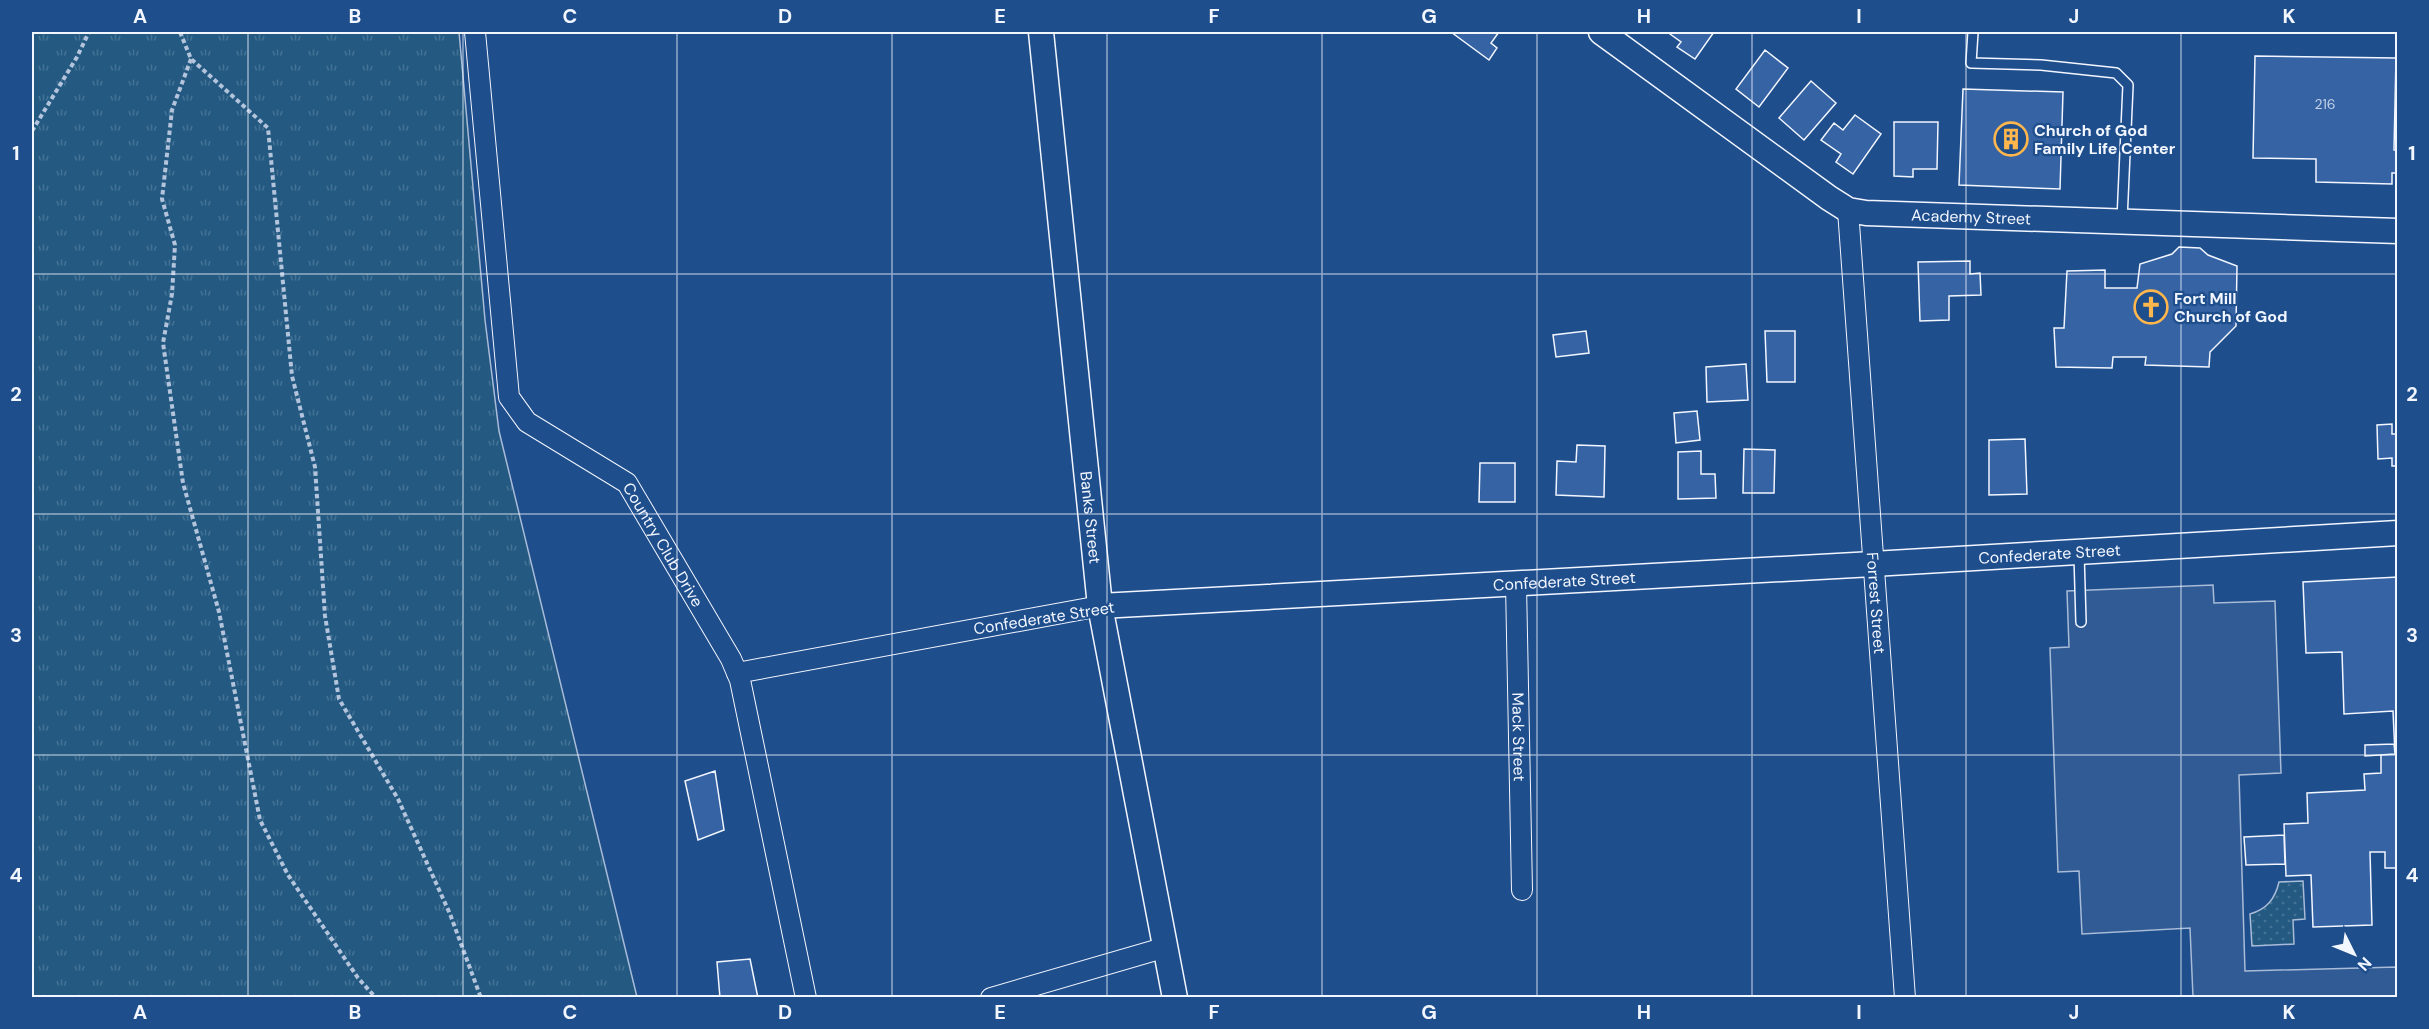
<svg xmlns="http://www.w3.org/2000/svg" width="2429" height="1029" font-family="'DM Sans',sans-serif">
	<defs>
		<pattern id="grass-tufts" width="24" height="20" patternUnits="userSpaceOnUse" patternTransform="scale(1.5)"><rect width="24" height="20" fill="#245a82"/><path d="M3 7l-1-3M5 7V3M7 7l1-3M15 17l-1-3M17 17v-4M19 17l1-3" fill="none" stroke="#447295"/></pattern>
		<pattern id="park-dots" width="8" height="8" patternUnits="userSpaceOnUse" patternTransform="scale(1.5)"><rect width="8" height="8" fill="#245a82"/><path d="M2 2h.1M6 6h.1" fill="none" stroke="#447295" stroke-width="1.8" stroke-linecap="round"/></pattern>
	</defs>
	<rect width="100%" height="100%" fill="#1f4e8c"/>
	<path fill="url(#grass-tufts)" stroke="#a8bbd7" stroke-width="1.5" d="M32 32H459L485 320 499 431 637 997H32Z"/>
	<path fill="url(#park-dots)" stroke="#a8bbd7" stroke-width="1.5" d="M2303 881 2305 919 2293 920 2294 944 2252 946 2250 914C2267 909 2275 899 2279 882Z"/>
	<path fill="#305b95" stroke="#a8bbd7" stroke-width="1.5" d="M2213 585 2214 603 2275 601 2281 773 2239 775 2245 971 2397 967V997H2193L2190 928 2082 934 2079 871 2058 872 2050 648 2069 647 2067 591Z"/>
	<path fill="#3563a3" stroke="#f2f6ff" stroke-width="1.5" d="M1451 32H1499L1491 43 1497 48 1489 60Z
		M1672 32H1714L1695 59 1677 47 1681 42 1670 34Z
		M1765 50 1788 68 1759 107 1736 89Z
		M2255 56 2396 58 2394 150 2398 151V173H2392V184L2316 182V159L2253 158Z
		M1811 81 1836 103 1804 140 1779 118Z
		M1963 89 2063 92 2060 189 1959 185Z
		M1855 115 1881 134 1853 174 1836 162 1841 154 1821 140 1834 123 1843 130Z
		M1894 122H1938L1937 169H1913V177L1894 176Z
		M2179 247 2200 248 2208 255 2237 266 2236 326 2210 352 2209 367 2145 365 2146 357H2113L2112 368 2056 367 2054 328H2064L2067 271 2105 270V288H2137L2140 264 2172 254Z
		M1970 261V274L1980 273 1981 295 1949 296V320L1920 321 1918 262Z
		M1586 331 1589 353 1556 357 1553 335Z
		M1765 331H1795V382H1767Z
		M1746 364 1748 400 1707 402 1706 367Z
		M1697 411 1700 440 1676 443 1674 413Z
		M2392 424V434H2398V466H2392V458L2378 459 2377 425Z
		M2025 439 2027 494 1989 495V440Z
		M1577 445 1605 446 1604 497 1556 495 1557 461 1576 462Z
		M1744 449 1775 450 1774 493H1743Z
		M1701 451V474H1715L1716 498 1678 499V452Z
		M1480 463H1515V502H1479Z
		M2398 577V868H2385V852H2370L2372 925 2313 927 2311 875 2286 876 2284 824 2308 823 2307 793 2365 790 2364 774 2381 773V755L2395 754 2393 711 2344 714 2342 652 2306 653 2303 582Z
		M2394 744 2395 754 2365 756V745Z
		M715 771 724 830 698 840 685 781Z
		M2284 835 2285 864 2246 865 2244 837Z
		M750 959 758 998H720L717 962Z"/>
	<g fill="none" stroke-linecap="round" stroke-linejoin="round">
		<defs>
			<path id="service" d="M1973 32 1971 63 2041 65 2116 73 2128 85 2122 220
				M2079 554 2081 622"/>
			<g id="minor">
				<path id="s1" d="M475 32 509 397 527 422 627 483 731 659 740 680 806 998"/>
				<path id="s2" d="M1848 210 1905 998"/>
				<path id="s3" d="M1516 584 1522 890"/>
				<path d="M737 673 1100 606"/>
				<path d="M991 998 1163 948"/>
			</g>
			<g id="tertiary">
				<path id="s4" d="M1041 32 1100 606 1175 998"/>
				<path id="s5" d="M1601 32 1829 198 1848 210 1866 213 2398 231"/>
				<path id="s6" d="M1100 606 1873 564 2398 533"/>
			</g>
		</defs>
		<use href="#service" stroke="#f2f6ff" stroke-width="12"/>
		<use href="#minor" stroke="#f2f6ff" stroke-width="22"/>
		<use href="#tertiary" stroke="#f2f6ff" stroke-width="27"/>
		<path stroke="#b3c4dc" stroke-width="4" stroke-dasharray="4.5 3" stroke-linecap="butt" d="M180 32 191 59 268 128 292 376 315 467 325 616 339 699 398 799 450 914 481 998
			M191 59 172 110 162 199 175 245 172 294 163 343 183 483 219 612 260 820 288 875 358 978 376 998
			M32 131 77 57 89 32"/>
		<use href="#service" stroke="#1f4e8c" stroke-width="9"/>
		<use href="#minor" stroke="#1f4e8c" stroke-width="20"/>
		<use href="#tertiary" stroke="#1f4e8c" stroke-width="24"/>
	</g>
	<path fill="none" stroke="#f2f6ff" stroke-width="1.5" stroke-opacity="0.55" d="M248 32V998M463 32V998M677 32V998M892 32V998M1107 32V998M1322 32V998M1537 32V998M1752 32V998M1966 32V998M2181 32V998M32 274H2398M32 514H2398M32 755H2398"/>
	<defs>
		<symbol id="building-ring" viewBox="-11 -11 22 22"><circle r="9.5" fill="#1f4e8c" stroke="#ffb74d" stroke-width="1.5"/><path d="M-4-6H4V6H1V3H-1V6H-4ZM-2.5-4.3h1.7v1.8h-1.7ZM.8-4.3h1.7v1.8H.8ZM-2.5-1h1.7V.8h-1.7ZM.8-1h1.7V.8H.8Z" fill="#ffb74d"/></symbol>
		<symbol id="church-ring" viewBox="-11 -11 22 22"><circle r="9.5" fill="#1f4e8c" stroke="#ffb74d" stroke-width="1.5"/><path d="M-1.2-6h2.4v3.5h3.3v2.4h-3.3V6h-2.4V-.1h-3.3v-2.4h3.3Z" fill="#ffb74d"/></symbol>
	</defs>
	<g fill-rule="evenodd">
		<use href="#building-ring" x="1992" y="120" width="38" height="38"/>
		<use href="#church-ring" x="2132" y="288" width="38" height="38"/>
	</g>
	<g text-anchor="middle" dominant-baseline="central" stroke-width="4.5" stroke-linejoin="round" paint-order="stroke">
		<g font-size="14" fill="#c3d1e8">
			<text x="2325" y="104">216</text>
		</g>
		<g font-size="16" font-weight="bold" fill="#f2f6ff" stroke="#1f4e8c" text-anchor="start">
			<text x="2034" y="130">Church of God<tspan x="2034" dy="18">Family Life Center</tspan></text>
			<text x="2174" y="298">Fort Mill<tspan x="2174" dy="18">Church of God</tspan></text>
		</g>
		<g font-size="16" fill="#f2f6ff" stroke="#1f4e8c">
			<text stroke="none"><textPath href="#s5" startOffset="428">Academy Street</textPath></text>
			<text stroke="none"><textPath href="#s4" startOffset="488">Banks Street</textPath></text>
			<text stroke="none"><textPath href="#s1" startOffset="586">Country Club Drive</textPath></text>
			<text stroke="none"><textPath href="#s6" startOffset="951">Confederate Street</textPath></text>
			<text stroke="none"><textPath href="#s6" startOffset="465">Confederate Street</textPath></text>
			<text stroke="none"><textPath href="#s2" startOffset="394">Forrest Street</textPath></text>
			<text transform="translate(1044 618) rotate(-9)">Confederate Street</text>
			<text stroke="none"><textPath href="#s3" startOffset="153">Mack Street</textPath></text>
		</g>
	</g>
	<rect width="2429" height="1029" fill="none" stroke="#1f4e8c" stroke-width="66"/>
	<g transform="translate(2354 954) rotate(133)" stroke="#1f4e8c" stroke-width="4.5" paint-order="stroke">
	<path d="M0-4.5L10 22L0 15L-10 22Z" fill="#f2f6ff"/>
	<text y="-9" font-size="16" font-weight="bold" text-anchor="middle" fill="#f2f6ff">N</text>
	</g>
	<rect x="33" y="33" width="2363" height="963" fill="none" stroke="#f2f6ff" stroke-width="2"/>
	<g font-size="20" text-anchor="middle" font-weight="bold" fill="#f2f6ff">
		<text x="140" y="23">A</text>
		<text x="355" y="23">B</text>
		<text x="570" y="23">C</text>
		<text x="785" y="23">D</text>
		<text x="1000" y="23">E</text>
		<text x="1214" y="23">F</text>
		<text x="1429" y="23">G</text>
		<text x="1644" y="23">H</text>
		<text x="1859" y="23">I</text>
		<text x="2074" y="23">J</text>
		<text x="2289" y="23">K</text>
		<text x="16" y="160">1</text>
		<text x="2412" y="160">1</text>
		<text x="16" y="401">2</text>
		<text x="2412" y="401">2</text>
		<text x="16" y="642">3</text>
		<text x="2412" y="642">3</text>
		<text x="16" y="882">4</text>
		<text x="2412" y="882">4</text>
		<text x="140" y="1019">A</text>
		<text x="355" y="1019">B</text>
		<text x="570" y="1019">C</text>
		<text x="785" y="1019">D</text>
		<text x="1000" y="1019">E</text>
		<text x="1214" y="1019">F</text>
		<text x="1429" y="1019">G</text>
		<text x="1644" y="1019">H</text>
		<text x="1859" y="1019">I</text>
		<text x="2074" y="1019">J</text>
		<text x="2289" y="1019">K</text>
	</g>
</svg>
